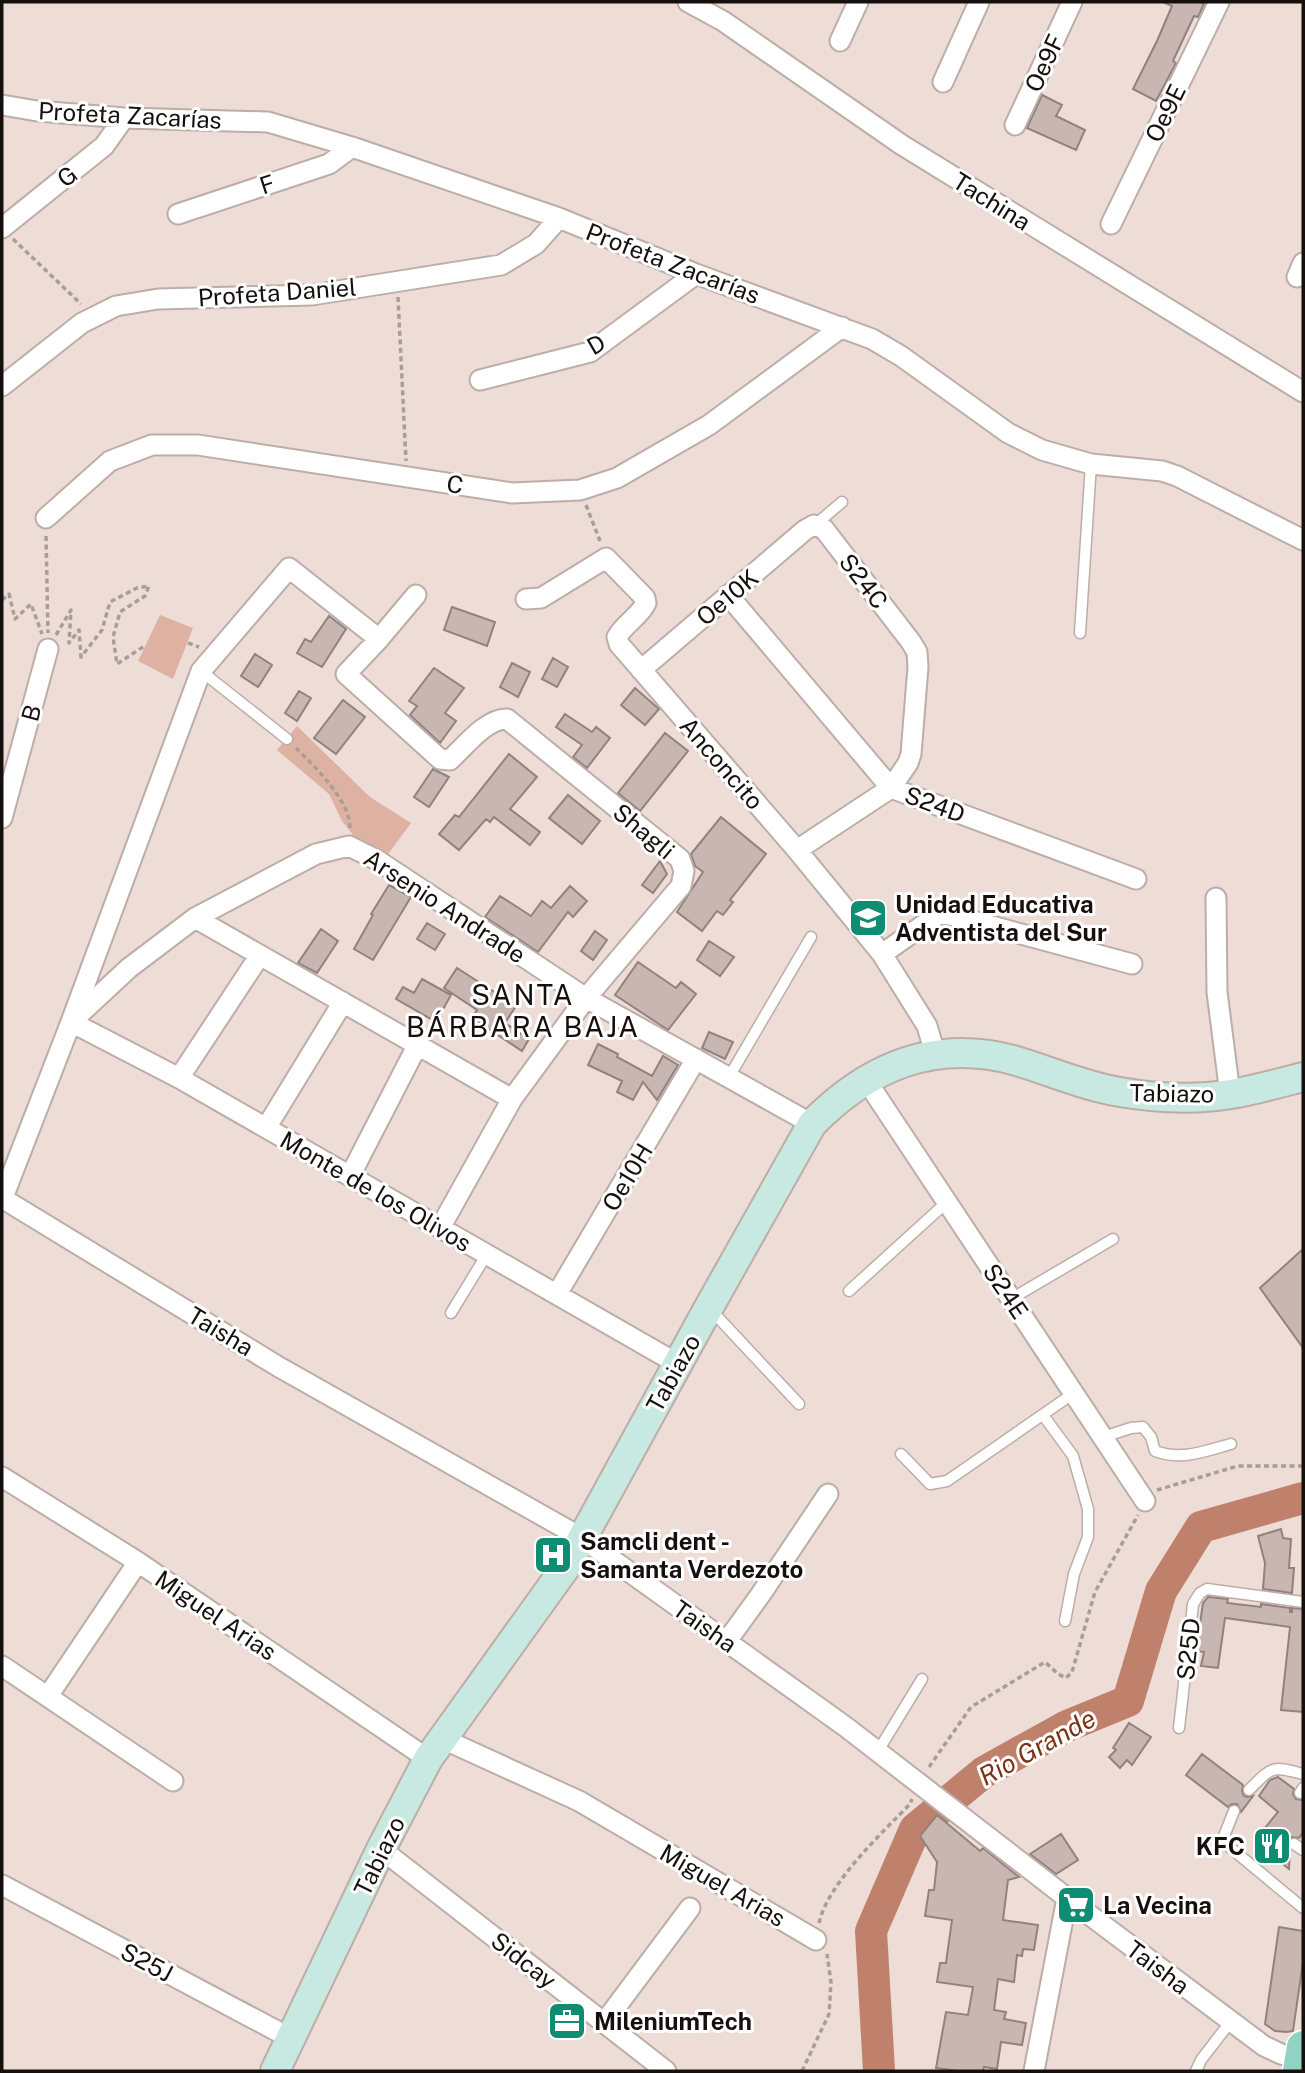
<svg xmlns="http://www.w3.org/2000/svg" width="1305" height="2073" font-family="'Public Sans',sans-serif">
	<rect width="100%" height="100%" fill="#eeddd7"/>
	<path fill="#deb2a3" d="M160 615 193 628 173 679 138 661Z
		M297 726 370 797 411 823 386 857 357 840 342 821 329 794 277 750Z"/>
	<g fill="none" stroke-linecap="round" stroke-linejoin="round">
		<path stroke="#c0816c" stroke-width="32" d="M879 2071 871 1931 915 1829 984 1772 1067 1726 1128 1701 1161 1591 1201 1527 1303 1498"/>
	</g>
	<path fill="#c7b6b1" stroke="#91827d" stroke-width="2" d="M1163 2H1200L1204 4 1198 17 1194 16 1173 61 1176 63 1156 101 1133 89 1157 41 1172 6Z
		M1042 95 1062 105 1056 116 1085 130 1076 150 1027 128Z
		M452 607 495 622 487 646 444 630Z
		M329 616 346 629 322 667 297 653 305 639 311 642Z
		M255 654 272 665 258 687 241 676Z
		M553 658 568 667 557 687 542 679Z
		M512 663 530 672 518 697 500 687Z
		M434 668 464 688 445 713 456 721 440 743 410 715 417 706 409 701Z
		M635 688 659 709 645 725 621 705Z
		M299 691 311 698 297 721 285 713Z
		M343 700 365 717 336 754 314 738Z
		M565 714 592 732 596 727 610 738 587 768 573 757 582 745 556 727Z
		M665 733 688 751 640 811 618 793Z
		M509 754 537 777 510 809 540 832 530 845 494 817 490 822 486 819 459 850 439 834 455 815 459 817Z
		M433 769 449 777 429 807 414 797Z
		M568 795 600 821 582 844 549 818Z
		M721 817 766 854 730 900 733 902 723 915 717 911 702 931 677 912 703 872 695 866 691 854Z
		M660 861 667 874 653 893 642 885Z
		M389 885 411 897 373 960 354 949 373 915 371 914Z
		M570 886 587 901 573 917 568 912 538 952 485 917 500 896 531 916 542 901 551 908Z
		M427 923 445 934 435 950 417 939Z
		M321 929 338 941 317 973 298 963Z
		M595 931 607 940 593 960 581 951Z
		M709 941 734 957 720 976 697 960Z
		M638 962 676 988 681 982 696 994 668 1030 615 995Z
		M457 968 516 1006 505 1023 529 1039 522 1051 472 1018 477 1010 444 988Z
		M422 979 451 995 436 1022 396 999 403 987 414 993Z
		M709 1032 733 1042 725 1059 702 1048Z
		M598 1044 618 1054 617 1057 652 1076 663 1056 678 1065 657 1100 643 1082 633 1100 617 1092 622 1081 588 1065Z
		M1303 1249V1348L1260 1288Z
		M1281 1529 1283 1538 1291 1539 1289 1568H1294L1292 1593 1263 1589 1265 1563 1258 1536Z
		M1208 1597 1228 1599 1227 1603 1261 1607V1604L1290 1608V1612H1292V1608L1303 1609V1712L1281 1710 1290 1627 1225 1618 1218 1668 1201 1666 1204 1652 1196 1651 1203 1603Z
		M1129 1723 1151 1737 1132 1765 1127 1760 1120 1768 1109 1757 1116 1750 1113 1748Z
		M1202 1754 1243 1785 1242 1791 1244 1796 1248 1797 1253 1796 1241 1812 1237 1804H1232L1228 1807 1186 1775Z
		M1278 1777 1294 1789 1293 1794 1296 1799 1303 1800V1832L1299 1838 1291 1837 1287 1843 1290 1850 1289 1869 1254 1841 1278 1812 1259 1796 1270 1780Z
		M937 1815 980 1851 983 1848 1019 1877 1008 1880 1003 1920 1038 1925 1034 1950 1023 1949 1022 1956 1017 1955 1014 1982 998 1979 994 2010 1006 2012 1004 2019 1026 2023 1022 2045 1001 2042 997 2069 984 2067 983 2071H958L936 2068 946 2012 968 2015 973 1987 937 1982 940 1963H946L952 1920 925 1916 929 1890H934L937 1862 920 1836Z
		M1061 1834 1078 1860 1056 1874 1030 1854Z
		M1279 1927 1303 1931V1962L1293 2031 1287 2032 1275 2031 1265 2024Z"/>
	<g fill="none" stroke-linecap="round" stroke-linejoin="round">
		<defs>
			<path id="lane" d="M815 525 842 502
				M1080 633 1091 464
				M201 671 287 739
				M729 1077 811 937
				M849 1291 947 1202
				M1011 1299 1113 1239
				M711 1310 799 1404
				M451 1313 487 1254
				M1043 1415 1073 1456 1088 1509V1537L1074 1574 1065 1621
				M1103 1437 1131 1428 1143 1427 1151 1437 1155 1451C1182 1461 1205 1451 1231 1444
				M901 1454 930 1484 947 1481 1074 1393
				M1179 1728 1193 1604 1200 1593 1207 1589 1303 1602
				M878 1751 922 1679
				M1249 1790C1272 1767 1271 1765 1303 1774
				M1300 1793 1303 1788
				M1234 1811 1224 1836 1227 1845 1303 1908
				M1294 1844 1303 1850
				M1196 2071 1201 2060 1231 2021"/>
			<path id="street" d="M688 2 723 21 902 145 1303 392
				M840 41 858 2
				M943 82 979 2
				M2 105 37 111 124 118 268 122 352 147 559 218 696 274 872 339 901 356 1008 433 1042 450 1091 464 1162 471 1177 476 1303 540
				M1015 125 1072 2
				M178 214 329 164 352 147
				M1111 224 1219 2
				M2 228 104 146 124 118
				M1297 277 1303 263
				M480 380 590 352 696 274
				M2 386 82 323 116 306 158 299 312 295 501 265 536 244 559 218
				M46 518 110 461 152 445H198L512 493 580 490 617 478 709 425 842 327
				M416 595 379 639 346 674 440 759 450 760C465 746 487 718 507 719L680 859 684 871 681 886 586 998 512 1099 440 1228
				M728 595 891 788 1136 879
				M526 599 541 598 606 558 645 598 646 603C639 617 624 624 617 637L619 644 797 850 882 954 927 1026 935 1053
				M641 670 805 530 814 525 824 529 911 642 917 652 918 667 911 754 908 763 891 788 797 850
				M2 818 48 649
				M1216 898 1217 992 1230 1094
				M195 918 512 1099
				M882 954 939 914 951 915 1132 964
				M71 1022 129 968 195 918 316 854 349 846 377 860 586 998 812 1124
				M71 1022 179 1078 678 1364
				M179 1078 260 955
				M866 1080 1145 1501
				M266 1128 343 1002
				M350 1176 418 1044
				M2 1198 279 1367 582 1538 846 1727 1067 1898 1264 2046 1281 2054 1301 2060
				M2 1200 71 1022 201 671 289 568 379 639
				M557 1294 696 1059
				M2 1477 138 1562 428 1759
				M727 1641 761 1594 828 1494
				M2 1666 173 1781
				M48 1696 138 1562
				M441 1738 579 1801 816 1940
				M381 1849 666 2071
				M2 1885 292 2039
				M604 2023 690 1908
				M1034 2071 1067 1898"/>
			<path id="secondary" d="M275 2071 381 1849 428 1759 568 1564 709 1307 812 1124C868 1067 933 1039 1013 1060 1048 1070 1083 1086 1120 1092 1155 1098 1195 1100 1231 1094 1255 1090 1279 1083 1303 1077"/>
			<path id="primary" d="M1299 2071 1303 2047"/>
		</defs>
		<use href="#lane" stroke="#bdada7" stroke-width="13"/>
		<use href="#street" stroke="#bdada7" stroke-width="23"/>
		<use href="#secondary" stroke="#bdada7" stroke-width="32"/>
		<use href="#primary" stroke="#fff" stroke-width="35"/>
		<path stroke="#aa9d98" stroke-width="3.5" stroke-dasharray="5 3.5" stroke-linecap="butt" d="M13 239 81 304
			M398 297 406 461
			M586 505 600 541
			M46 536 48 633
			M2 600 9 594 15 619 31 604 42 634
			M56 635 71 610 69 643 79 630 81 657 102 630 110 602 137 588 149 586 145 596 120 612 113 637 117 664 146 645
			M188 643 199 647
			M296 748C315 767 352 802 350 830
			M1157 1490 1238 1466H1303
			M929 1767 971 1707 1045 1662 1058 1674 1066 1678 1072 1672 1095 1592 1138 1515
			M819 1923C828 1883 882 1833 910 1804L912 1799
			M802 2071 829 2014 831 1982 827 1954"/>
		<use href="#lane" stroke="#fff" stroke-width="10"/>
		<use href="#street" stroke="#fff" stroke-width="19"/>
		<use href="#secondary" stroke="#c8e9e1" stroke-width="28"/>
		<use href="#primary" stroke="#91d3c2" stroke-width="32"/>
	</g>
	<defs>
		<symbol id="school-square" viewBox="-11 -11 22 22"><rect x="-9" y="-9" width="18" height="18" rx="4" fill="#0e8d73" stroke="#fff"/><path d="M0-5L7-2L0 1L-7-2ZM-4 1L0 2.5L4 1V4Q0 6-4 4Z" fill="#fff"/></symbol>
		<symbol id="hospital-square" viewBox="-11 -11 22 22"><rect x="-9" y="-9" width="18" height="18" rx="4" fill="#0e8d73" stroke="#fff"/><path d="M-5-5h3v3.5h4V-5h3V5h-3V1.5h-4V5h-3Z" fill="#fff"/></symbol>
		<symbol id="restaurant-square" viewBox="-11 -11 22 22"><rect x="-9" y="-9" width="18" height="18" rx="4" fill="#0e8d73" stroke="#fff"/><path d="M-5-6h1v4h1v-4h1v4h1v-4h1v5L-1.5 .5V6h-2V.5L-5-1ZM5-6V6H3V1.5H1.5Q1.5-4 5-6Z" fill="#fff"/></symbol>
		<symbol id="supermarket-square" viewBox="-11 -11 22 22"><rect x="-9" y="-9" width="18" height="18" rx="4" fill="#0e8d73" stroke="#fff"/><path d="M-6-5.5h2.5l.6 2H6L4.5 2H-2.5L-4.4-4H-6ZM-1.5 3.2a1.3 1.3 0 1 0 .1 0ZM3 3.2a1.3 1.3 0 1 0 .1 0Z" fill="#fff"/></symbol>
		<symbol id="office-square" viewBox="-11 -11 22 22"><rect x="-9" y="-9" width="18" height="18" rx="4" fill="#0e8d73" stroke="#fff"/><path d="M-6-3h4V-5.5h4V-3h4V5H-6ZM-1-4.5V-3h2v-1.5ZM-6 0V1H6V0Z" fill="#fff"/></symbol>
	</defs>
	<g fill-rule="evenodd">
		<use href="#school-square" x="846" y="896" width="44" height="44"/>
		<use href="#hospital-square" x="531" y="1533" width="44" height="44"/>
		<use href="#restaurant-square" x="1250" y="1824" width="44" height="44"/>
		<use href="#supermarket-square" x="1054" y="1883" width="44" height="44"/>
		<use href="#office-square" x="545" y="1999" width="44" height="44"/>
	</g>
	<g text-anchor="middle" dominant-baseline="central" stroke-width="6" stroke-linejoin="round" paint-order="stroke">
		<g font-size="24" fill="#15100e" stroke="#fff">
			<text transform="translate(1044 63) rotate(-65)">Oe9F</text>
			<text transform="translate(1165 113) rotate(-64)">Oe9E</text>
			<text transform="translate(130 115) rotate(3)">Profeta Zacarías</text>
			<text transform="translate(67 176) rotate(-38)">G</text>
			<text transform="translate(267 184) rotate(-18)">F</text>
			<text transform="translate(992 201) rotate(32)">Tachina</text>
			<text transform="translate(673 263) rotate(21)">Profeta Zacarías</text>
			<text transform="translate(277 292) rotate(-4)">Profeta Daniel</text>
			<text transform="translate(596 344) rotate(-30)">D</text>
			<text transform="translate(455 484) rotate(9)">C</text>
			<text transform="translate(864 581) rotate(52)">S24C</text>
			<text transform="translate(727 597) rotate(-40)">Oe10K</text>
			<text transform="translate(31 713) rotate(-75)">B</text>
			<text transform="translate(722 763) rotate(49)">Anconcito</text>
			<text transform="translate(935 804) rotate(20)">S24D</text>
			<text transform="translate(644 831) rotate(40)">Shagli</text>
			<text transform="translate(445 906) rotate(33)">Arsenio Andrade</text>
			<text transform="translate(1172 1093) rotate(1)">Tabiazo</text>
			<text transform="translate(627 1177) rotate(-59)">Oe10H</text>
			<text transform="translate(376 1191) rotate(30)">Monte de los Olivos</text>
			<text transform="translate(1006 1291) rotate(56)">S24E</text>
			<text transform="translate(221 1331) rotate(31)">Taisha</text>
			<text transform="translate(673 1373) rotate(-61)">Tabiazo</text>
			<text transform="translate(216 1615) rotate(34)">Miguel Arias</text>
			<text transform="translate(705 1626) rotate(35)">Taisha</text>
			<text transform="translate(1188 1649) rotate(-84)">S25D</text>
			<text transform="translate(379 1856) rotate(-64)">Tabiazo</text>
			<text transform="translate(723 1885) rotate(30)">Miguel Arias</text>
			<text transform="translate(524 1960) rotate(38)">Sidcay</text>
			<text transform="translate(147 1962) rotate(28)">S25J</text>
			<text transform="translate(1158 1967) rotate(37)">Taisha</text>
		</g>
		<g font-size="24" font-weight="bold" fill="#15100e" stroke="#fff" text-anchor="start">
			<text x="895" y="904">Unidad Educativa<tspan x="895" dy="28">Adventista del Sur</tspan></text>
			<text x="580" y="1541">Samcli dent -<tspan x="580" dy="28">Samanta Verdezoto</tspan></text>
			<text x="1245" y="1846" text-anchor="end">KFC</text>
			<text x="1103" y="1905">La Vecina</text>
			<text x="594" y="2021">MileniumTech</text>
		</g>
		<g font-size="26" font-style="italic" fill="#7d3115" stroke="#fff">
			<text transform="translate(1037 1747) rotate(-29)">Rio Grande</text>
		</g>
		<g font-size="28" letter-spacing="2" fill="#15100e" stroke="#fff">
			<text x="523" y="994">SANTA<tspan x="523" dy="32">BÁRBARA BAJA</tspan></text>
		</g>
	</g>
	<rect width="1305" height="2073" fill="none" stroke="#15100e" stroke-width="7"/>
</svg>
